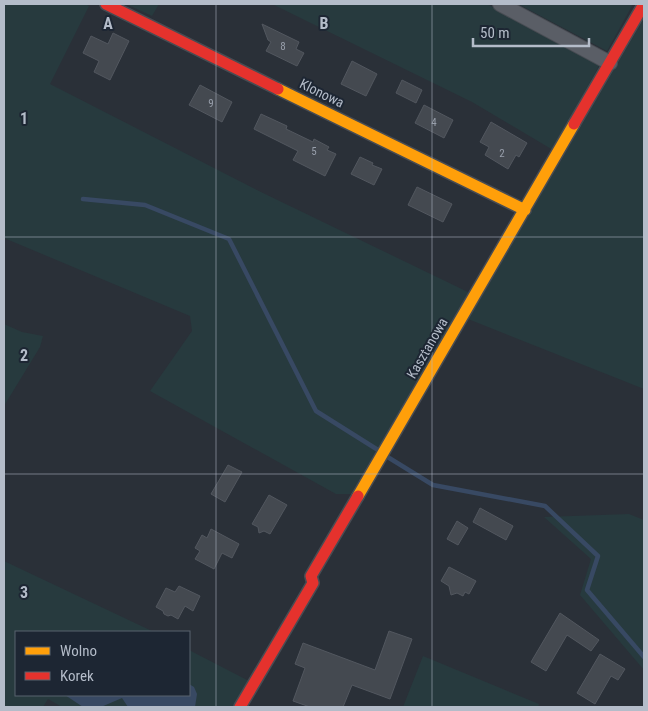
<svg xmlns="http://www.w3.org/2000/svg" width="648" height="711" font-family="'Roboto Condensed',sans-serif">
	<rect width="100%" height="100%" fill="#2a3038"/>
	<path fill="#273a3e" d="M4 4H85L89 6 50 84 263 193 470 293 351 494H336L150 391 192 331 190 316 4 238Z
		M126 4H159L152 16Z
		M272 4H487L600 64 553 150 472 102Z
		M518 4H633L607 51Z
		M644 18V389L468 319Z
		M4 324 22 332 43 336 40 347 4 406Z
		M629 514 644 520V670L580 595 591 559 544 517Z
		M4 561 154 632H16V695H189V650L249 681 235 707H62L48 699 43 707H4Z
		M423 656 539 704 538 707H403Z"/>
	<path fill="#384963" d="M189 684 194 687 197 694 195 707H128L122 698 101 707H83L65 695H189Z"/>
	<g fill="none" stroke-linecap="round" stroke-linejoin="round">
		<path stroke="#384963" stroke-width="4.5" d="M83 199 145 205 229 239 316 411 378 450
			M386 456 433 485 545 506 598 556 587 590 644 657"/>
	</g>
	<path fill="#444950" stroke="#52575f" d="M262 24 299 42 296 49 304 53 297 66 266 51 271 42 268 40Z
		M113 33 129 41 110 80 94 72 99 61 83 53 91 36 108 44Z
		M352 61 377 74 366 96 341 84Z
		M402 80 422 90 416 103 396 93Z
		M200 85 232 102 222 122 189 105Z
		M424 105 453 120 444 138 415 123Z
		M261 114 287 126 286 129 313 142 314 139 329 147 327 150 336 154 325 176 293 160 298 151 254 129Z
		M491 122 527 143 519 157 516 155 508 169 485 155 489 147 480 142Z
		M360 157 373 163 372 165 382 169 374 185 351 174Z
		M417 187 452 204 443 222 408 205Z
		M228 465 242 472 225 502 211 494Z
		M269 495 287 505 270 534 264 531 259 533 258 527 252 524Z
		M480 508 513 526 506 540 473 522Z
		M457 521 468 528 458 545 447 539Z
		M211 529 239 544 232 558 222 553 214 569 195 559 200 551 195 548 202 535 207 538Z
		M449 567 476 581 469 594 465 592 463 596 457 593 451 595 449 586 441 581Z
		M179 586 200 596 193 611 185 606 178 619 171 615 168 616 164 614 163 611 156 607 166 588 175 592Z
		M560 613 599 640 591 651 567 635 546 671 531 662Z
		M389 631 412 639 390 699 352 685 343 707H310L293 701 305 668 295 664 303 643 375 670Z
		M600 654 625 669 618 680 611 676 595 704 577 693Z"/>
	<g fill="none" stroke-linecap="round" stroke-linejoin="round">
		<defs>
			<path id="street" d="M500 4 610 63"/>
			<path id="slow" d="M278 89 525 210
				M358 496 574 124"/>
			<path id="jam" d="M106 4 278 89
				M574 124 644 4
				M240 707 313 583 311 576 358 496"/>
		</defs>
		<use href="#street" stroke="#484c53" stroke-width="16"/>
		<use href="#slow" stroke="#484c53" stroke-width="14"/>
		<use href="#jam" stroke="#484c53" stroke-width="14"/>
		<use href="#street" stroke="#5a5e66" stroke-width="14"/>
		<use href="#slow" stroke="#ff9f0a" stroke-width="11"/>
		<use href="#jam" stroke="#e5322d" stroke-width="11"/>
	</g>
	<path fill="none" stroke="#b4bcc9" stroke-width="1" stroke-opacity="0.55" d="M216 4V707M432 4V707M4 237H644M4 474H644"/>
	<g text-anchor="middle" dominant-baseline="central" stroke-width="4" stroke-linejoin="round" paint-order="stroke">
		<g font-size="11" fill="#989fab">
			<text x="283" y="46">8</text>
			<text x="211" y="103">9</text>
			<text x="434" y="122">4</text>
			<text x="314" y="151">5</text>
			<text x="502" y="153">2</text>
		</g>
		<g font-size="14" fill="#b4bcc9" stroke="#1d2633">
			<text transform="translate(322 93) rotate(26)">Klonowa</text>
			<text transform="translate(427 348) rotate(-60)">Kasztanowa</text>
		</g>
	</g>
	<g font-size="16" text-anchor="middle" font-weight="bold" fill="#b4bcc9" stroke="#1d2633" stroke-width="4" stroke-linejoin="round" paint-order="stroke">
		<text x="108" y="29">A</text>
		<text x="324" y="29">B</text>
		<text x="24" y="124">1</text>
		<text x="24" y="361">2</text>
		<text x="24" y="598">3</text>
	</g>
	<rect width="648" height="711" fill="none" stroke="#b4bcc9" stroke-width="10"/>
	<rect x="15" y="631" width="175" height="65" fill="#1d2633" stroke="#59626f"/>
	<rect x="25" y="647" width="25" height="8" fill="#ff9f0a" stroke="#59626f"/>
	<text x="60" y="656" font-size="15" fill="#b4bcc9">Wolno</text>
	<rect x="25" y="672" width="25" height="8" fill="#e5322d" stroke="#59626f"/>
	<text x="60" y="681" font-size="15" fill="#b4bcc9">Korek</text>
	<path d="M473 38v8h116v-8" fill="none" stroke="#b4bcc9" stroke-width="2.5"/>
	<text x="480" y="38" font-size="15" fill="#b4bcc9" stroke="#1d2633" stroke-width="4" paint-order="stroke">50 m</text>
</svg>
